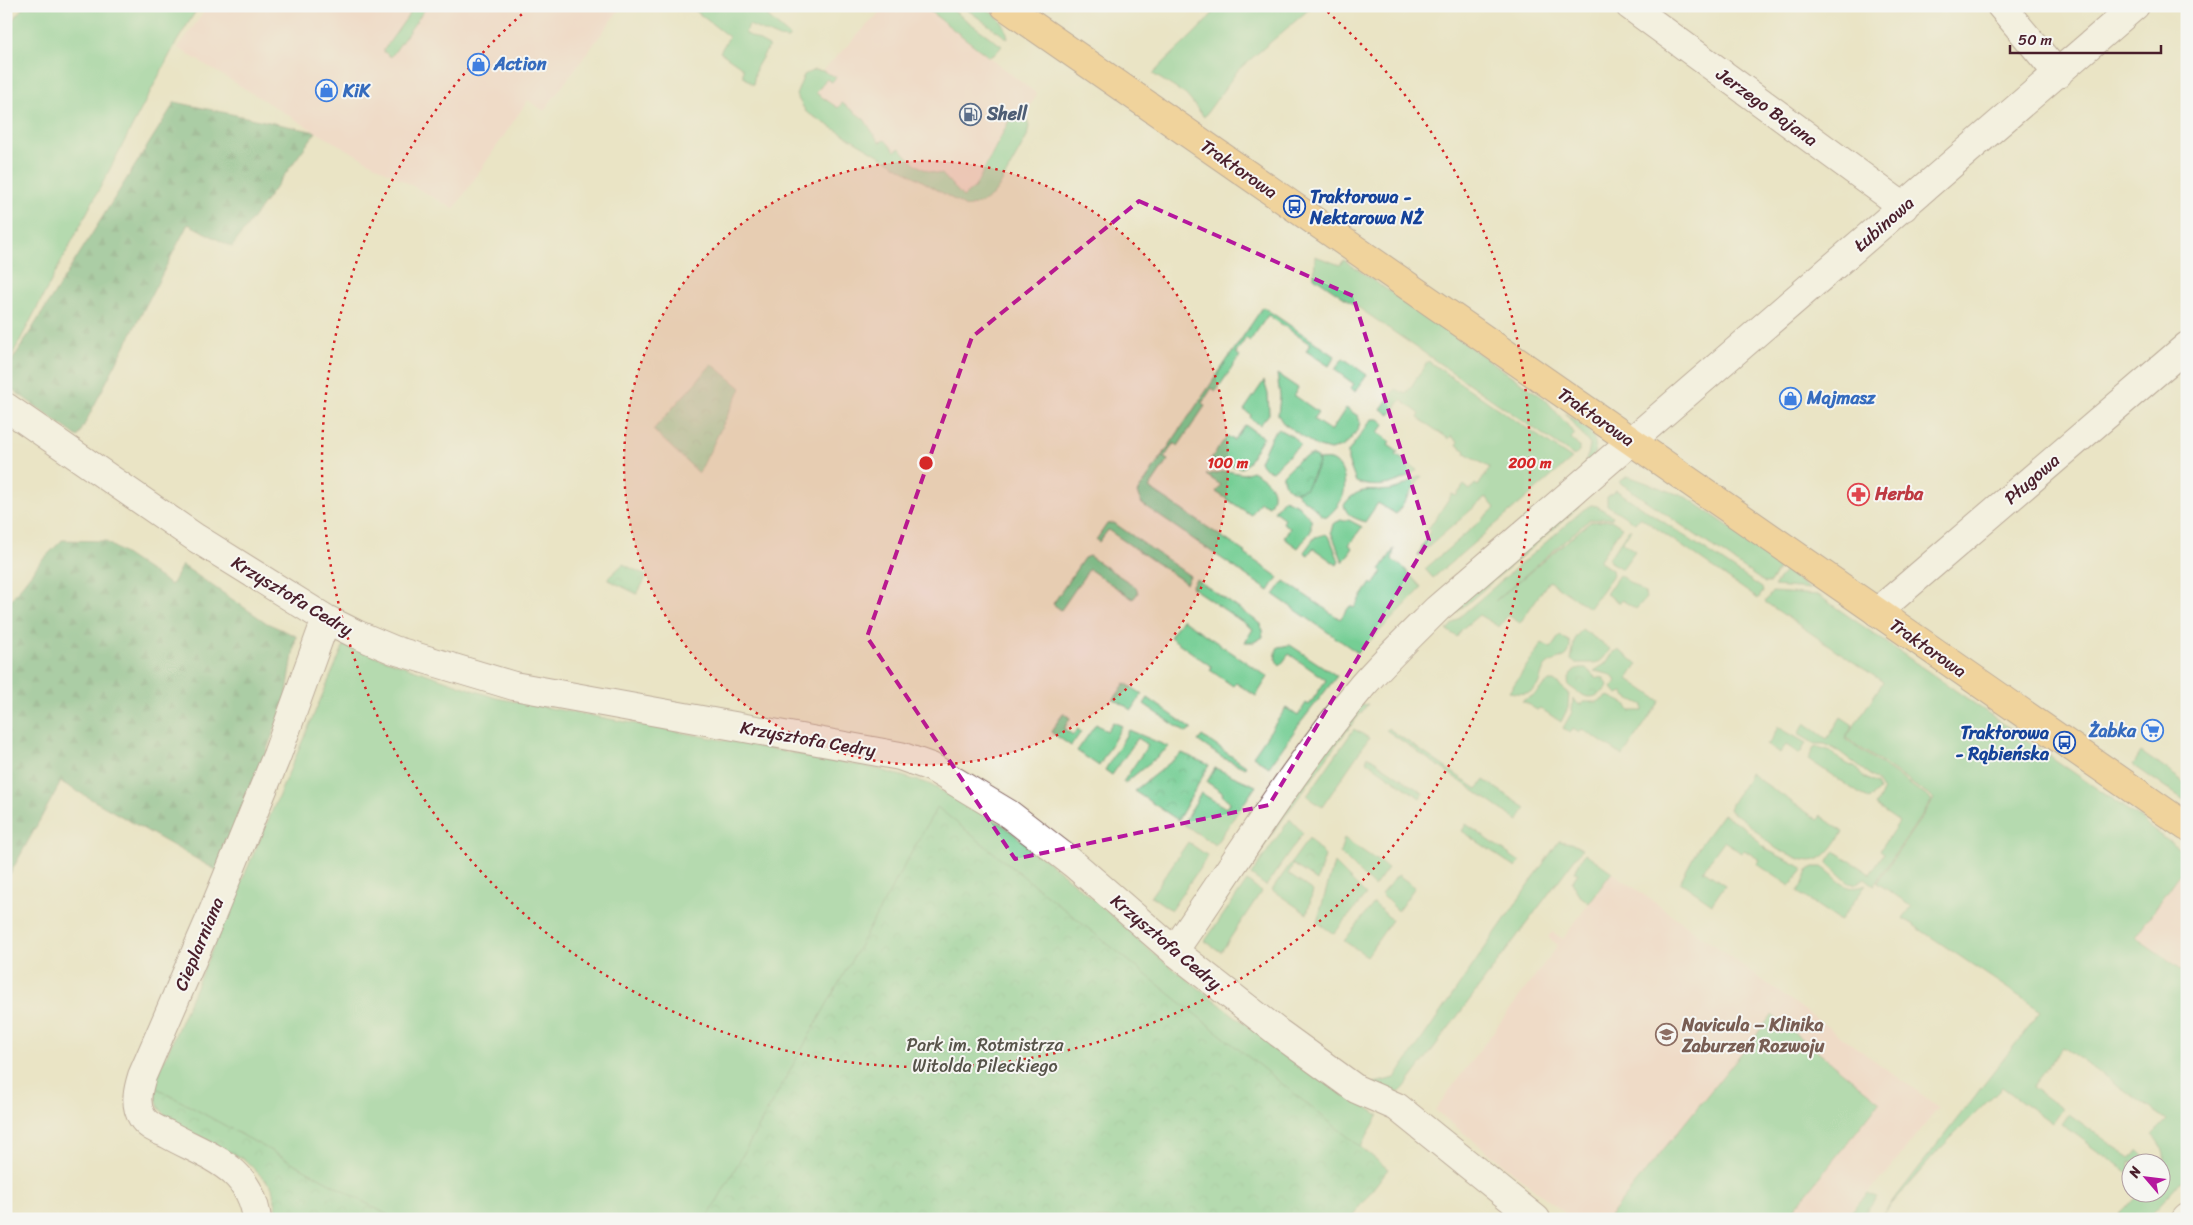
<svg xmlns="http://www.w3.org/2000/svg" width="2193" height="1225" font-family="Sriracha,sans-serif">
	<defs>
		<pattern id="forest-firs" width="22" height="20" patternUnits="userSpaceOnUse" patternTransform="scale(1.25)"><rect width="22" height="20" fill="#60b17e"/><path d="M5 1l3.5 6h-7zM16 11l3.5 6h-7z" fill="#518f67"/></pattern>
		<pattern id="park-crowns" width="20" height="18" patternUnits="userSpaceOnUse" patternTransform="scale(1.25)"><rect width="20" height="18" fill="#75ce94"/><path d="M2 6a3 3 0 1 1 6 0M12 15a3 3 0 1 1 6 0" fill="none" stroke="#67b080"/></pattern>
	</defs>
	<rect width="100%" height="100%" fill="#f6f6f2"/>
	<filter id="ink" filterUnits="userSpaceOnUse"><feTurbulence type="fractalNoise" baseFrequency=".02" numOctaves="2"/><feDisplacementMap in="SourceGraphic" scale="10" xChannelSelector="R" yChannelSelector="G"/><feConvolveMatrix kernelMatrix="1 2 1 2 8 2 1 2 1" color-interpolation-filters="sRGB"/></filter>
	<filter id="wash" filterUnits="userSpaceOnUse"><feTurbulence type="fractalNoise" baseFrequency=".0096" numOctaves="4" result="noise"/><feDisplacementMap in="SourceGraphic" scale="20" xChannelSelector="R" yChannelSelector="G"/><feGaussianBlur stdDeviation="1.12" result="paint"/><feColorMatrix in="noise" values="0 0 0 0 0 0 0 0 0 0 0 0 0 0 0 0 0 1.4 0 .05"/><feComposite in="paint" operator="in"/></filter>
	<g filter="url(#wash)">
		<rect width="100%" height="100%" fill="#eae4c5"/>
		<path fill="#f7d0cb" d="M208 6H622L544 111 528 100 454 209 316 132 178 48Z
			M886 6H923L1037 94 973 207H966L799 95Z
			M1612 872 1939 1107 1886 1174 1842 1219H1572L1435 1110 1558 945 1548 937 1552 932 1563 939Z
			M2180 875 2187 879V973L2135 937Z"/>
		<path fill="#75ce94" stroke="#607660" d="M25 6H199L176 43 6 367V28Z
			M415 6H427L391 57 383 51Z
			M689 6H776L768 17 790 36 788 39 779 38 749 25 745 33 769 46 756 68 753 85 743 76V68L720 52 729 37Z
			M923 6H947L1002 46 995 54 989 57Z
			M962 6C967 6 976 5 982 7 996 13 1007 24 1008 39Z
			M1218 6H1313L1238 70 1204 117 1186 95 1153 74C1174 50 1200 32 1218 6Z
			M814 70 823 71 836 77 832 82 826 79 816 93 838 108 842 103 864 119 879 142 885 140 895 151 900 148C913 163 922 172 942 174L963 197 975 187 1010 119 1016 114 1025 115 1029 126 1027 137 999 187 993 195 982 203 966 207 806 112 796 95 804 75Z
			M1315 256 1340 265 1344 260 1545 399 1575 434 1571 438 1579 447V451L1574 456 1314 277Z
			M1263 307 1335 356 1329 366 1306 351 1310 344 1268 315 1250 341 1246 338 1236 353 1240 356 1216 391 1212 388 1202 403 1205 406 1178 446 1174 443 1164 458 1168 460 1149 488 1246 553 1245 554 1278 577 1269 591 1142 504 1137 493Z
			M1343 358 1367 375 1355 392 1351 388 1354 384 1335 370Z
			M1428 361 1572 459 1433 578 1425 569 1495 508 1486 497 1418 556 1430 531 1428 529 1452 494 1456 496 1464 485 1470 490 1475 484 1478 486 1490 468 1465 453 1466 451 1457 445 1458 442 1451 436 1449 439 1418 418 1420 414 1401 400 1390 415 1381 409 1395 389 1406 394Z
			M1277 374 1298 388 1294 395 1318 412 1313 419 1331 431 1346 408 1358 416 1360 422 1358 429 1350 440 1342 447 1330 450 1316 446 1283 423 1278 415 1280 396Z
			M1264 381 1268 394 1269 414 1260 425 1250 418 1251 415 1244 410Z
			M1565 413C1583 426 1603 434 1593 460L1582 468 1588 455 1590 445Z
			M1372 419H1379L1385 424 1378 433 1390 441 1388 445 1398 452 1396 455 1417 470C1399 484 1378 490 1356 482L1348 461V452Z
			M1245 425 1263 437 1248 463 1242 468 1210 460 1227 436 1234 440Z
			M1278 429 1295 438 1300 445 1272 471 1264 468 1260 461 1271 437Z
			M1318 460C1322 460 1327 459 1331 460 1346 465 1348 491 1340 502 1337 508 1331 513 1327 517L1321 515 1318 511 1295 492C1310 489 1313 475 1319 463Z
			M1226 471 1244 474 1252 471C1267 479 1280 489 1269 506L1260 502 1251 515 1216 492 1221 485 1206 475Z
			M1422 476 1396 514 1378 503 1365 522C1355 518 1347 517 1344 505 1361 481 1376 496 1398 488 1407 485 1413 478 1422 476Z
			M1628 476 1688 498 1777 560 1775 564 1779 568 1770 583H1765L1619 482Z
			M1616 490 1762 588 1763 592 1758 599 1640 517 1635 523 1607 505V497Z
			M1284 499 1298 505 1311 519V531L1298 548 1284 538 1290 528 1283 523 1285 519 1274 511Z
			M1582 499 1579 507 1442 625 1402 663 1434 624Z
			M1591 505 1597 506 1613 516 1612 518 1589 520 1495 601 1590 522 1611 520 1622 527 1599 561 1612 570 1613 575 1589 608 1549 581 1520 623 1508 615 1499 627 1479 615 1462 629 1457 637 1447 630 1456 620 1583 510Z
			M1341 520H1349L1362 527 1349 545 1353 548 1343 562 1331 532 1333 524Z
			M1114 523 1190 576 1186 583 1108 530 1099 542 1096 540 1107 524Z
			M1629 529 1631 530 1622 542 1635 551 1622 569 1610 562 1609 558Z
			M1326 534 1330 538 1339 561 1337 565 1313 548 1308 555 1304 552 1315 537Z
			M1394 549 1392 560 1402 566 1422 588 1358 653 1274 595 1284 581 1340 619 1350 606 1354 608 1371 583 1373 585 1382 572 1380 570Z
			M1089 556 1136 587 1138 593 1133 599 1089 569 1061 610 1053 604 1084 558Z
			M1785 571 1810 589 1774 586Z
			M1619 575 1645 593 1646 598 1636 609 1622 600 1620 603 1606 594Z
			M1196 579 1261 624 1263 637 1254 642H1245L1253 629 1191 587Z
			M1772 592 1818 595 2142 820 2150 828 2187 854V864L2135 937 2187 973V1176L2146 1219H2114L2140 1193 2160 1192 2161 1169C2169 1157 2161 1144 2152 1135L2167 1120 2063 1047 2032 1087 2062 1109 2052 1123 2002 1087 1938 1151 1879 1219 2041 1011 1903 918 1912 906 1877 883 1934 799 1846 738 1883 682 1765 602Z
			M1182 619 1268 677 1256 696 1236 683 1233 686 1210 670 1212 667 1170 637Z
			M1582 629 1610 649C1600 664 1600 663 1582 663 1576 663 1575 664 1571 660L1575 638Z
			M1560 635 1570 642C1571 664 1555 655 1545 667 1540 674 1541 686 1532 691 1525 695 1516 693 1509 692L1542 643 1551 648Z
			M344 645 496 698 874 768 929 784 1003 825 1090 896 1153 953 1291 1059 1379 1115 1358 1151 1310 1219H279L272 1187 245 1160 171 1121 159 1108 153 1086Z
			M1290 645 1337 676 1298 726 1269 767 1253 756 1286 708 1298 716 1306 703 1309 705 1326 680 1289 654 1280 666C1274 660 1275 653 1278 647Z
			M1618 650 1638 664 1628 679 1660 701 1623 756 1582 729 1579 733 1573 729 1569 733 1563 728 1572 712 1573 699 1578 704H1583V702H1597L1609 696 1626 704 1630 711H1643V705L1626 697 1623 692 1617 694 1612 688 1616 682C1613 673 1603 673 1594 671L1605 664 1614 652Z
			M1549 681H1554L1569 693 1568 708 1561 722 1540 708 1537 710 1522 701 1534 695Z
			M1125 683 1142 694 1132 710 1114 699Z
			M1148 698 1192 729 1186 733 1144 704Z
			M1368 704 1335 746 1207 926 1331 743 1361 705Z
			M1063 713 1070 718 1064 729 1073 735 1078 729 1081 732 1071 746 1051 732Z
			M1841 717 1853 725 1845 739 1932 800 1874 885 1865 878 1855 884 1849 883 1827 863 1835 851 1870 874 1884 853 1880 850 1899 822 1876 806 1883 791 1876 780 1840 752 1825 744H1815L1798 734 1805 723 1827 739Z
			M1113 722 1122 726 1099 766 1077 751 1096 724 1107 731Z
			M1778 727 1806 743 1800 754 1786 745 1780 753 1766 745 1770 742Z
			M1388 728 1477 789 1484 780 1526 808 1518 821 1386 730Z
			M1354 729 1369 738 1322 807 1307 796Z
			M1129 730 1169 747 1125 783 1123 782 1148 745 1138 738 1112 775 1105 770Z
			M1202 736 1246 766 1245 768 1221 757 1198 741Z
			M1818 747 1831 751 1841 761 1856 768 1864 777 1876 784 1879 790 1869 800 1808 759 1814 748Z
			M2141 752 2187 784V802L2133 765Z
			M1368 756 1423 793 1420 798 1366 761Z
			M1215 768 1256 786 1215 845 1183 824 1201 793 1226 808 1230 802 1222 795 1223 793 1207 782Z
			M1750 773 1818 820 1821 816 1843 832C1828 854 1819 870 1791 855 1786 853 1781 852 1777 849 1760 838 1750 821 1731 812L1729 809C1734 795 1746 786 1750 773Z
			M1723 814 1744 827 1767 850 1801 867 1803 870 1790 886 1757 864 1760 860 1744 850 1741 853 1724 841 1703 870 1725 885 1712 904 1680 882 1698 848Z
			M1290 819 1303 833 1266 886 1251 875Z
			M1466 824 1520 862 1516 868 1462 831Z
			M1344 838 1388 868 1374 887 1340 853Z
			M1559 841 1571 843 1582 849 1404 1088 1400 1092 1391 1093 1374 1083 1395 1078Z
			M1188 842 1208 856 1171 910 1151 896Z
			M1585 853 1612 872 1589 903 1579 895 1572 882 1578 873 1574 872Z
			M1291 863 1293 865 1288 874 1313 891 1307 914 1272 890Z
			M1334 863 1366 895 1334 934 1317 922Z
			M1814 867H1822C1840 878 1843 894 1866 885L1840 921 1797 892 1802 886 1808 870Z
			M1398 875 1415 887 1398 911 1381 894Z
			M1247 881 1261 892 1221 952 1205 941Z
			M1374 903 1392 920 1367 956 1344 941Z
			M1772 1015 1880 1102 1786 1219H1610L1608 1218Z
			M2069 1114 2130 1158 2139 1150 2144 1155V1162H2130V1175L2062 1124Z"/>
		<path fill="url(#forest-firs)" stroke="#556854" d="M175 102 316 132 232 247 188 224 78 437 6 385V370Z
			M62 540 105 541 171 585 182 565 267 623 296 636 286 699 221 873 61 782 6 881V606L40 562Z"/>
		<path fill="url(#park-crowns)" stroke="#607660" d="M712 364 741 388 699 473 653 430Z
			M1311 455 1316 457 1319 463 1306 488 1295 492C1288 489 1282 484 1283 475L1298 460Z
			M623 564 647 576 637 594 607 579Z
			M1580 668H1586L1595 677 1604 678 1608 685C1606 690 1604 691 1599 694 1588 702 1578 692 1569 686L1568 682 1571 673Z
			M1182 753 1209 765 1178 820 1134 791Z
			M937 807 1388 1169 1350 1219H707Z
			M1309 838 1325 856 1317 881 1291 863Z
			M153 1086 395 1219H279L272 1187 245 1160 171 1121 159 1108Z
			M1869 1193 1877 1197 1860 1219H1844Z"/>
	</g>
	<g filter="url(#ink)">
		<g fill="none" stroke-linecap="round" stroke-linejoin="round">
			<defs>
				<path id="minor" d="M1630 6 1904 207
					M2001 6 2058 74
					M6 407 196 538 326 619 356 634 394 650 514 686 900 756 931 767 1009 814 1075 865 1174 951 1279 1033 1356 1089 1397 1107 1536 1219
					M1877 612 2187 346
					M1174 951C1236 862 1293 768 1363 685 1387 658 1412 634 1437 609L2135 6
					M257 1219C250 1166 208 1157 167 1134 158 1130 147 1126 142 1117 134 1104 138 1089 142 1076L210 919 277 755 326 619
					M2186 1219 2187 1218"/>
				<path id="major" d="M1005 6 2187 827"/>
			</defs>
			<use href="#minor" stroke="#826461" stroke-width="30"/>
			<use href="#major" stroke="#826461" stroke-width="30"/>
			<use href="#minor" stroke="#fff" stroke-width="28"/>
			<use href="#major" stroke="#f9bf6c" stroke-width="28"/>
		</g>
	</g>
	<path d="M0 0H2193V1225H0ZM1139 201 1353 296 1429 540 1269 805 1015 859 867 637 972 337Z" fill="#eae4c5" fill-opacity=".55" fill-rule="evenodd"/>
	<path fill="none" stroke="#b5179e" stroke-width="4" stroke-dasharray="10 6" stroke-linejoin="round" d="M1139 201 1353 296 1429 540 1269 805 1015 859 867 637 972 337Z"/>
	<circle cx="926" cy="463" r="302" fill="#d62828" fill-opacity=".12"/>
	<g fill="none" stroke="#d62828" stroke-width="2.5" stroke-dasharray="2.5 5">
		<circle cx="926" cy="463" r="302"/>
		<path d="M1322 7A604 604 0 1 1 530 7"/>
	</g>
	<defs>
		<symbol id="shop-ring" viewBox="-11 -11 22 22"><circle r="9.5" fill="#f6f6f2" stroke="#3f7fe0" stroke-width="1.5"/><path d="M-5-2.5h2.3a2.7 3.5 0 0 1 5.4 0H5L5.5 6h-11ZM-1.5-2.5h3a1.5 2.3 0 0 0-3 0Z" fill="#3f7fe0"/></symbol>
		<symbol id="fuel-ring" viewBox="-11 -11 22 22"><circle r="9.5" fill="#f6f6f2" stroke="#5c6f8a" stroke-width="1.5"/><path d="M-5.5-6h7V0h2V4h1.3V-2.5L3-4.5l.8-.8L6-3V5H2.5V1h-1V6h-7ZM-4.2-4.7v3.2H.2V-4.7Z" fill="#5c6f8a"/></symbol>
		<symbol id="bus-ring" viewBox="-11 -11 22 22"><circle r="9.5" fill="#f6f6f2" stroke="#1a4fb4" stroke-width="1.5"/><path d="M-5-6H5V4H4V6H2V4H-2V6H-4V4H-5ZM-3.5-4V0h7V-4ZM-3.5 1.2v1.5H-2V1.2ZM2 1.2v1.5H3.5V1.2Z" fill="#1a4fb4"/></symbol>
		<symbol id="pharmacy-ring" viewBox="-11 -11 22 22"><circle r="9.5" fill="#f6f6f2" stroke="#e0444e" stroke-width="1.5"/><path d="M-2-6h4v4h4v4h-4v4h-4v-4h-4v-4h4Z" fill="#e0444e"/></symbol>
		<symbol id="supermarket-ring" viewBox="-11 -11 22 22"><circle r="9.5" fill="#f6f6f2" stroke="#3f7fe0" stroke-width="1.5"/><path d="M-6-5.5h2.5l.6 2H6L4.5 2H-2.5L-4.4-4H-6ZM-1.5 3.2a1.3 1.3 0 1 0 .1 0ZM3 3.2a1.3 1.3 0 1 0 .1 0Z" fill="#3f7fe0"/></symbol>
		<symbol id="school-ring" viewBox="-11 -11 22 22"><circle r="9.5" fill="#f6f6f2" stroke="#8d6e63" stroke-width="1.5"/><path d="M0-5L7-2L0 1L-7-2ZM-4 1L0 2.5L4 1V4Q0 6-4 4Z" fill="#8d6e63"/></symbol>
	</defs>
	<g fill-rule="evenodd">
		<use href="#shop-ring" x="466" y="52" width="25" height="25"/>
		<use href="#shop-ring" x="314" y="78" width="25" height="25"/>
		<use href="#fuel-ring" x="958" y="102" width="25" height="25"/>
		<use href="#bus-ring" x="1282" y="194" width="25" height="25"/>
		<use href="#shop-ring" x="1778" y="386" width="25" height="25"/>
		<use href="#pharmacy-ring" x="1846" y="482" width="25" height="25"/>
		<use href="#supermarket-ring" x="2140" y="718" width="25" height="25"/>
		<use href="#bus-ring" x="2052" y="730" width="25" height="25"/>
		<use href="#school-ring" x="1654" y="1022" width="25" height="25"/>
	</g>
	<g text-anchor="middle" dominant-baseline="central" stroke-width="4" stroke-linejoin="round" paint-order="stroke">
		<g font-size="18" font-weight="bold" fill="#366cbe" stroke="#f6f6f2" text-anchor="start">
			<text x="494" y="64">Action</text>
			<text x="343" y="91">KiK</text>
			<text x="1807" y="398">Majmasz</text>
			<text x="2136" y="731" text-anchor="end">Żabka</text>
		</g>
		<g font-size="18" fill="#4a1f2b" stroke="#f6f6f2">
			<text transform="translate(1767 107) rotate(36)">Jerzego Bajana</text>
			<text transform="translate(1239 169) rotate(35)">Traktorowa</text>
			<text transform="translate(1884 224) rotate(-41)">Łubinowa</text>
			<text transform="translate(1596 417) rotate(35)">Traktorowa</text>
			<text transform="translate(2032 479) rotate(-41)">Pługowa</text>
			<text transform="translate(292 596) rotate(31)">Krzysztofa Cedry</text>
			<text transform="translate(1928 648) rotate(35)">Traktorowa</text>
			<text transform="translate(808 739) rotate(10)">Krzysztofa Cedry</text>
			<text transform="translate(1166 942) rotate(40)">Krzysztofa Cedry</text>
			<text transform="translate(199 944) rotate(-67)">Cieplarniana</text>
		</g>
		<g font-size="18" font-weight="bold" fill="#4e5e75" stroke="#f6f6f2" text-anchor="start">
			<text x="987" y="114">Shell</text>
		</g>
		<g font-size="18" font-weight="bold" fill="#164399" stroke="#f6f6f2" text-anchor="start">
			<text x="1310" y="197">Traktorowa -<tspan x="1310" dy="21">Nektarowa NŻ</tspan></text>
			<text x="2049" y="733" text-anchor="end">Traktorowa<tspan x="2049" dy="21">- Rąbieńska</tspan></text>
		</g>
		<g font-size="18" font-weight="bold" fill="#be3a42" stroke="#f6f6f2" text-anchor="start">
			<text x="1875" y="494">Herba</text>
		</g>
		<g font-size="18" font-weight="bold" fill="#785e54" stroke="#f6f6f2" text-anchor="start">
			<text x="1682" y="1025">Navicula – Klinika<tspan x="1682" dy="21">Zaburzeń Rozwoju</tspan></text>
		</g>
		<g font-size="18" fill="#57544a" stroke="#f6f6f2">
			<text x="985" y="1045">Park im. Rotmistrza<tspan x="985" dy="21">Witolda Pileckiego</tspan></text>
		</g>
	</g>
	<circle cx="926" cy="463" r="8" fill="#d62828" stroke="#f6f6f2" stroke-width="2.5"/>
	<g font-size="15" text-anchor="middle" font-weight="bold" fill="#d62828" stroke="#f6f6f2" stroke-width="4" stroke-linejoin="round" paint-order="stroke">
		<text x="1228" y="468">100 m</text>
		<text x="1530" y="468">200 m</text>
	</g>
	<rect width="2193" height="1225" fill="none" stroke="#f6f6f2" stroke-width="25"/>
	<g transform="translate(2146 1178) rotate(298)"><circle r="24" fill="#f6f6f2" stroke="#b1a0a2"/>
	<path d="M0-4L9 19L0 12L-9 19Z" fill="#b5179e"/>
	<text y="-8" font-size="14" font-weight="bold" text-anchor="middle" fill="#4a1f2b">N</text>
	</g>
	<path d="M2010 45v8h151v-8" fill="none" stroke="#4a1f2b" stroke-width="2.5"/>
	<text x="2018" y="45" font-size="15" fill="#4a1f2b" stroke="#f6f6f2" stroke-width="4" paint-order="stroke">50 m</text>
</svg>
